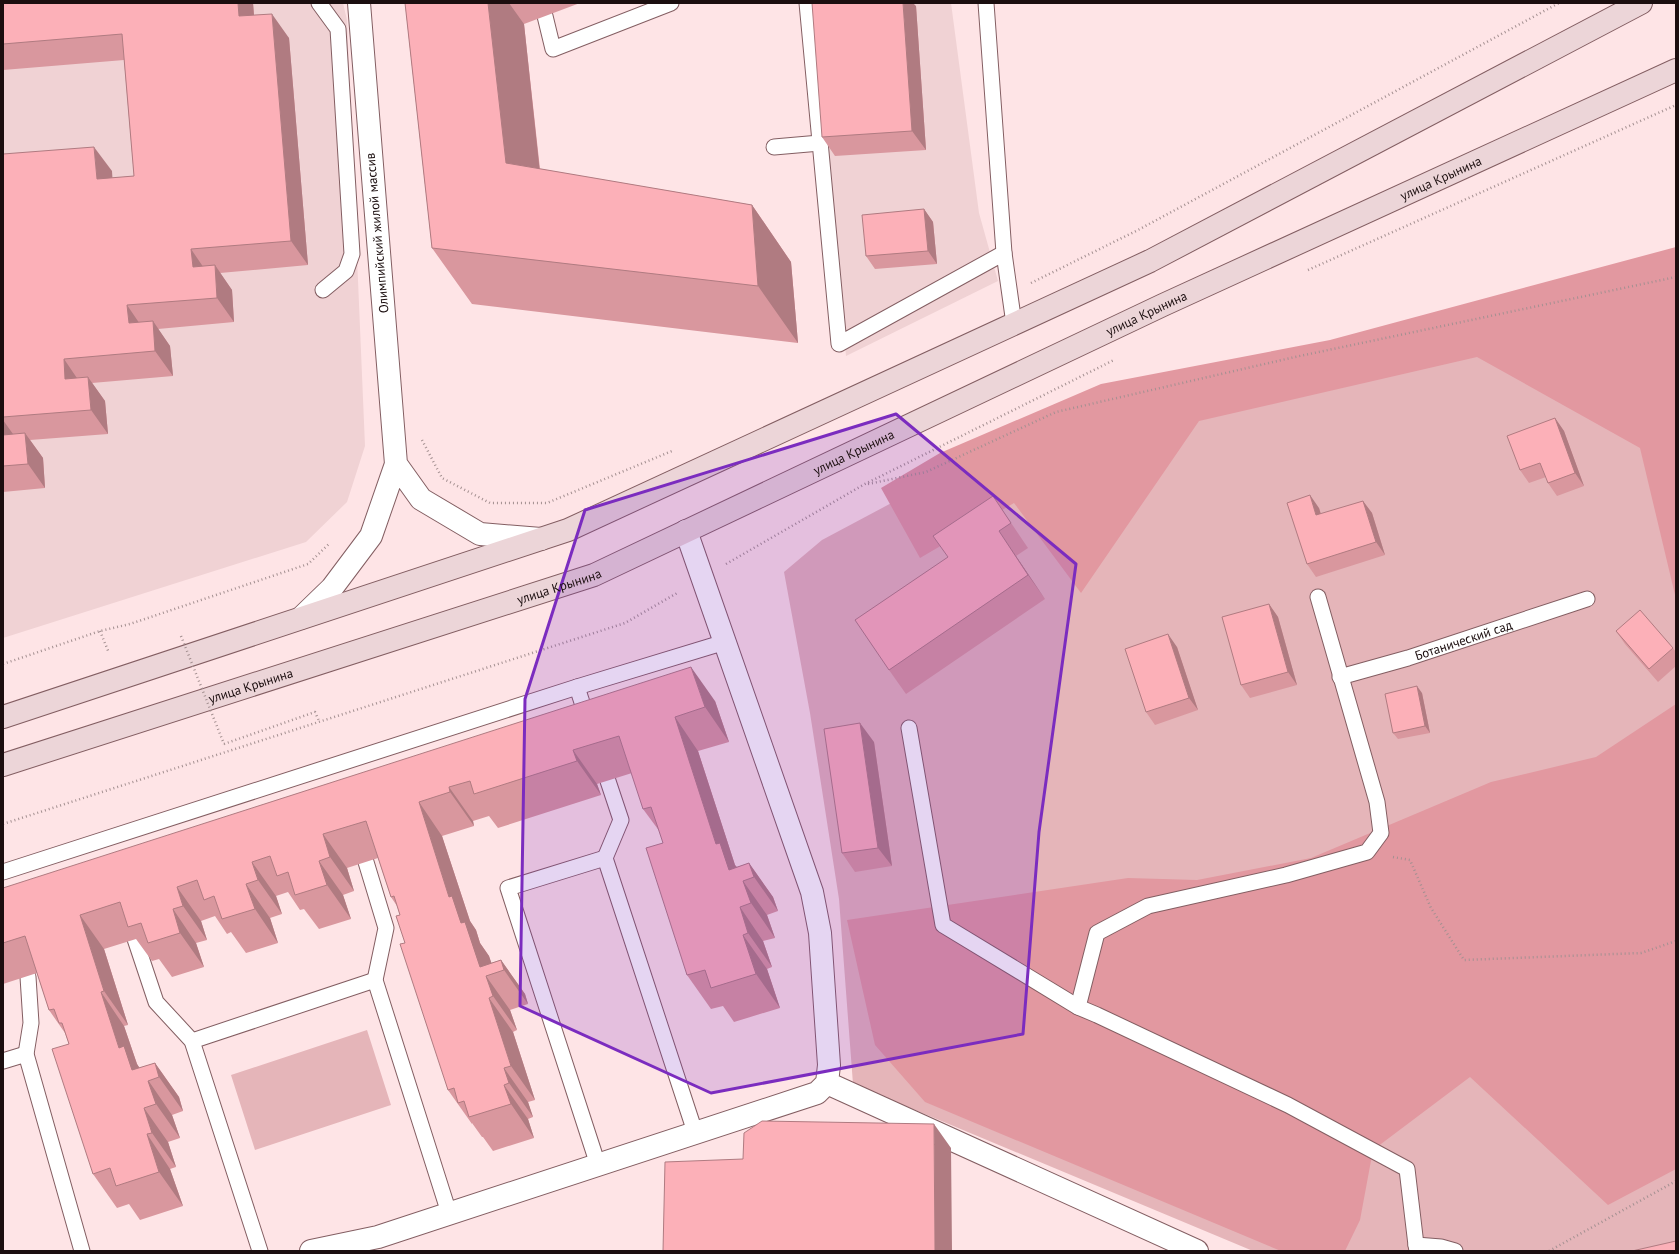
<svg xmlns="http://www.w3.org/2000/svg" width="1679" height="1254" font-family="'PT Sans',sans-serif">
	<rect width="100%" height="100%" fill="#fee4e6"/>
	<path fill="#f0d2d4" d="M3 3H343L347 20 365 446 347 502 306 542 3 638Z
		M816 3H951L979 213 998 281 846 356Z"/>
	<path fill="#e5b5b9" d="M1676 297V1251H1253L853 1084 839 899 810 713 784 572 822 540 1006 442Z
		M367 1030 391 1105 255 1150 231 1075Z"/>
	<path fill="#e298a0" d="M1676 247V599L1640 448 1477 357 1199 421 1081 593 1014 503 920 558 881 488 940 453 1101 384 1330 340Z
		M1676 704V1169L1608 1205 1470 1077 1373 1150 1360 1220 1345 1251H1281L925 1102 875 1045 847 920 1128 878 1197 880 1311 858 1491 782 1596 757Z"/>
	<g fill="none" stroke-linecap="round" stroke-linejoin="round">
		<defs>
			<g id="lane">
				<path d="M319 3 338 29 352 254 346 271 323 290"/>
				<path d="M807 3 839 344 1004 253"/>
				<path d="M986 3 1004 253 1014 324"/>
				<path d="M545 16 553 49 671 3"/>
				<path d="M774 147 820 143"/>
				<path id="s1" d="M1340 677 1408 658 1587 599"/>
				<path d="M577 687 588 721"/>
				<path d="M909 728 943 925 1078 1007 1097 1015 1288 1105 1407 1169 1416 1245"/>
				<path d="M608 781 621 820 605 858 695 1132"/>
				<path d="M366 862 386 928 375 980 449 1213"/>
				<path d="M3 872 577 687 725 642"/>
				<path d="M135 939 156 1002 192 1041 260 1251"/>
				<path d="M28 977 31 1023 26 1054 82 1251"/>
				<path d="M1078 1007 1097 933 1148 906 1286 875 1367 852 1381 833 1377 802 1318 597"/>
				<path d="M192 1041 375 980"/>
				<path d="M3 1061 26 1054"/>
				<path d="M598 1165 508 888 605 858"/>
				<path d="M1417 1251 1416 1245 1441 1247 1455 1251"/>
			</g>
			<path id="street" d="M396 464 421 499 480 534 541 539
				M301 618 332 588 371 536 396 464 359 3
				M827 1083 1197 1251
				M311 1251 378 1237 817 1093 827 1083 829 1065 820 933 812 892 686 531"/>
			<g id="secondary">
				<path d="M3 717 568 530 1150 261 1641 3"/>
				<path id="s2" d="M3 765 594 575 1163 305 1676 70"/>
			</g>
		</defs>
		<use href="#lane" stroke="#835e62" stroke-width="17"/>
		<use href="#street" stroke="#835e62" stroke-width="24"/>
		<use href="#secondary" stroke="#835e62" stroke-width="24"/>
		<path stroke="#a49091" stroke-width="2.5" stroke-dasharray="1 3" stroke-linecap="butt" d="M1308 270 1676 105
			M1031 283 1138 230 1559 3
			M422 440 442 478 490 503H547L672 451
			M868 484 926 472 1056 412 1295 357 1676 277
			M726 564 863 485 1114 360
			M100 631 109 653
			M3 664 100 631 130 624 308 564 329 544
			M224 744 315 712 319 721
			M3 824 625 623 679 592
			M1393 857 1410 860 1431 908 1464 960 1641 953 1676 941
			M1549 1251 1676 1181"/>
		<use href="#lane" stroke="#fff" stroke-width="15"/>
		<use href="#street" stroke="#fff" stroke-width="22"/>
		<use href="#secondary" stroke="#ecd5d8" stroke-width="22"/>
		<path stroke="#a49091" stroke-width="2.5" stroke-dasharray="1 3" stroke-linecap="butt" d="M181 636 224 744"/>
	</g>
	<path fill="#d9979e" d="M3 3H253L254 15 289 38 308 265 220 273 232 290 234 322 158 329 170 346 173 376 92 383 105 401 108 434 30 440 43 458 45 488 3 492V154L112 171V178L134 176 124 60 3 70Z
		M405 3H580L524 24 540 169 752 205 791 262 798 343 472 304 432 248Z
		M916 6 926 150 835 156 822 137Z
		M924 209 933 222 937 264 875 269 866 256Z
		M1555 418 1564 431 1584 486 1557 496 1548 483 1546 477 1529 483 1520 470Z
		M993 496 1028 548 1016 556 1045 599 906 694 889 670Z
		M1363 501 1372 513 1385 555 1316 577 1307 564 1319 508 1321 514Z
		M1269 604 1278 617 1297 685 1250 698 1241 685Z
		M1616 631 1673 648 1676 652V666L1658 682 1625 644Z
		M1177 647 1198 710 1155 725 1146 712Z
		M1422 693 1430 733 1398 739 1393 733Z
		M715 701 729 742 698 751 735 865 737 867 749 863 773 897 778 911 767 915 775 938 763 941 772 967 767 969 780 1008 734 1022 723 1006 711 1009 687 975 663 843 660 832 643 809 632 773 597 784 601 795 498 828 489 816 473 821 474 826 442 836 470 921 476 930 480 943 489 956 491 963 501 960 525 994 528 1004 510 1010 517 1030 513 1032 535 1100 528 1102 533 1117 528 1119 534 1138 493 1151 483 1137H482L472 1123V1124L448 1090 405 943 400 915 397 906 391 897 378 858 347 868 354 891 343 895 351 919 319 929 304 909 300 910 288 892 276 896 282 914 270 918 278 943 246 953 231 932 227 934 215 916 201 921 207 940 196 943 204 967 172 977 159 959 152 961 136 939 104 949 128 1025 124 1026 137 1064 139 1068 155 1063 179 1097 183 1111 172 1115 180 1138 168 1142 176 1167 170 1169 183 1206 140 1220 129 1204 117 1208 93 1174 69 1044 65 1033 49 1010 37 973 3 984V888Z
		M874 742 892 866 855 872 842 853Z"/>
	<path fill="#b07b81" d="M238 3H253L256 41 239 16Z
		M488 3H509L524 24 545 220 506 163Z
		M903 3H913L916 6 926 150 912 131Z
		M272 14 289 38 308 265 291 241Z
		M94 147 112 171 114 203 97 179Z
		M752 205 791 262 798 343 758 286Z
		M924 209 933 222 937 264 928 251Z
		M191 249 208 274 193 267Z
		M215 265 232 290 234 322 217 298Z
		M127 305 144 330 129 323Z
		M153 321 170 346 173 376 155 351Z
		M64 359 81 384 65 379Z
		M88 377 105 401 108 434 91 410Z
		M1555 418 1564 431 1584 486 1575 473Z
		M3 420 18 441 3 435Z
		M25 433 43 458 45 488 28 464Z
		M1310 495 1319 508 1325 528 1316 515Z
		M1363 501 1372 513 1385 555 1376 542Z
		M999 531 1016 556 1045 599 1028 575Z
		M1269 604 1278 617 1297 685 1288 672Z
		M1168 634 1177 647 1198 710 1189 698Z
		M691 667 715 701 729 742 705 707Z
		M1417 686 1422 693 1430 733 1425 726Z
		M675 717 698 751 735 865 744 877 743 881 767 915 775 938 751 903 729 870 716 844Z
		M860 723 874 742 892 866 878 848Z
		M573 750 597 784 601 795 577 761Z
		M449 787 473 821 474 826 450 792Z
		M419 802 442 836 470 921 476 930 480 943 489 956 495 973 486 976 510 1010 517 1030 493 996 449 897Z
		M323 834 347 868 354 891 330 857Z
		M319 861 343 895 351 919 327 885Z
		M252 862 276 896 282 914 258 880Z
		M749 863 773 897 778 911 754 877Z
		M246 884 270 918 278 943 255 909Z
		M177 887 201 921 207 940 183 906Z
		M740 907 763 941 772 967 748 933Z
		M173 909 196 943 204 967 180 933Z
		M80 915 104 949 128 1025 104 991Z
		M743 935 767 969 780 1008 756 974Z
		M501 960 525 994 528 1004 504 970Z
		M101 992 124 1026 137 1064 172 1115 180 1138 132 1070 119 1048Z
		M489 998 513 1032 535 1100 511 1066Z
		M155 1063 179 1097 183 1111 159 1077Z
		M504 1068 528 1102 533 1117 509 1083Z
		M504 1085 528 1119 534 1138 511 1104Z
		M144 1108 168 1142 176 1167 152 1133Z
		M934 1124 951 1148 952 1251H935Z
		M147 1134 170 1169 183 1206 159 1172Z"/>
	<path fill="#fcb0b8" stroke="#b07b81" d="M3 3H238L239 16 272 14 291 241 191 249 193 267 215 265 217 298 127 305 129 323 153 321 155 351 64 359 65 379 88 377 91 410 3 417V154L94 147 97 179 134 176 122 34 3 44Z
		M405 3H488L506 163 752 205 758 286 432 248Z
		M812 3H903L912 131 822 137Z
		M924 209 928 251 866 256 862 215Z
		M1555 418 1575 473 1548 483 1540 463 1520 470 1507 436Z
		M25 433 28 464 3 466V435Z
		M1310 495 1316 515 1363 501 1376 542 1307 564 1287 503Z
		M993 496 1011 523 999 531 1028 575 889 670 855 620 948 557 933 536Z
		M1269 604 1288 672 1241 685 1222 617Z
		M1640 610 1673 648 1649 669 1616 631Z
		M1168 634 1189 698 1146 712 1125 649Z
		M691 667 705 707 675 717 716 844 720 843 729 870 749 863 754 877 743 881 751 903 740 907 748 933 743 935 756 974 711 988 705 970 687 975 646 848 663 843 651 807 643 809 619 736 573 750 577 761 474 794 470 781 449 787 450 792 419 802 449 897 452 896 461 923 465 922 480 967 501 960 504 970 486 976 493 996 489 998 511 1066 504 1068 509 1083 504 1085 511 1104 469 1117 464 1101 458 1103 454 1088 448 1090 400 944 405 943 396 916 400 915 394 896 391 897 366 821 323 834 330 857 319 861 327 885 295 895 288 872 277 876 270 856 252 862 258 880 246 884 255 909 222 919 214 896 204 900 197 880 177 887 183 906 173 909 180 933 148 943 141 923 128 927 120 902 80 915 104 991 101 992 119 1048 124 1046 132 1070 155 1063 159 1077 148 1081 156 1104 144 1108 152 1133 147 1134 159 1172 116 1186 110 1168 93 1174 52 1049 69 1044 62 1023H59L54 1009 49 1010 25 936 3 943V888Z
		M1417 686 1425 726 1393 733 1385 694Z
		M860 723 878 848 842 853 824 729Z
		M762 1121 934 1124 935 1251H663L665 1162 743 1159 744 1133Z
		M1676 1241V1251H1632Z"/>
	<path fill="#7b2cbf" fill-opacity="0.2" stroke="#7b2cbf" stroke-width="3" stroke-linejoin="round" d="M896 414 1076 564 1039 832 1023 1034 711 1093 520 1006 525 699 585 510Z"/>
	<g text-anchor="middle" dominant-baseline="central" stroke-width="4" stroke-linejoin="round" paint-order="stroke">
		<g font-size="13" fill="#1b0e0f" stroke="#fff">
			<text stroke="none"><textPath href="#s2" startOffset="1556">улица Крынина</textPath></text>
			<text transform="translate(377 233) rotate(-95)">Олимпийский жилой массив</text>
			<text stroke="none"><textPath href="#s2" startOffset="1232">улица Крынина</textPath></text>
			<text stroke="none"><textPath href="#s2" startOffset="908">улица Крынина</textPath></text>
			<text stroke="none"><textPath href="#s2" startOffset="584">улица Крынина</textPath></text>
			<text stroke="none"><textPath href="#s1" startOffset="129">Ботанический сад</textPath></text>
			<text stroke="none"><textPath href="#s2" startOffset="260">улица Крынина</textPath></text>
		</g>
	</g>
	<rect width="1679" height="1254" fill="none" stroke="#1b0e0f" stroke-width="8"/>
</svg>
